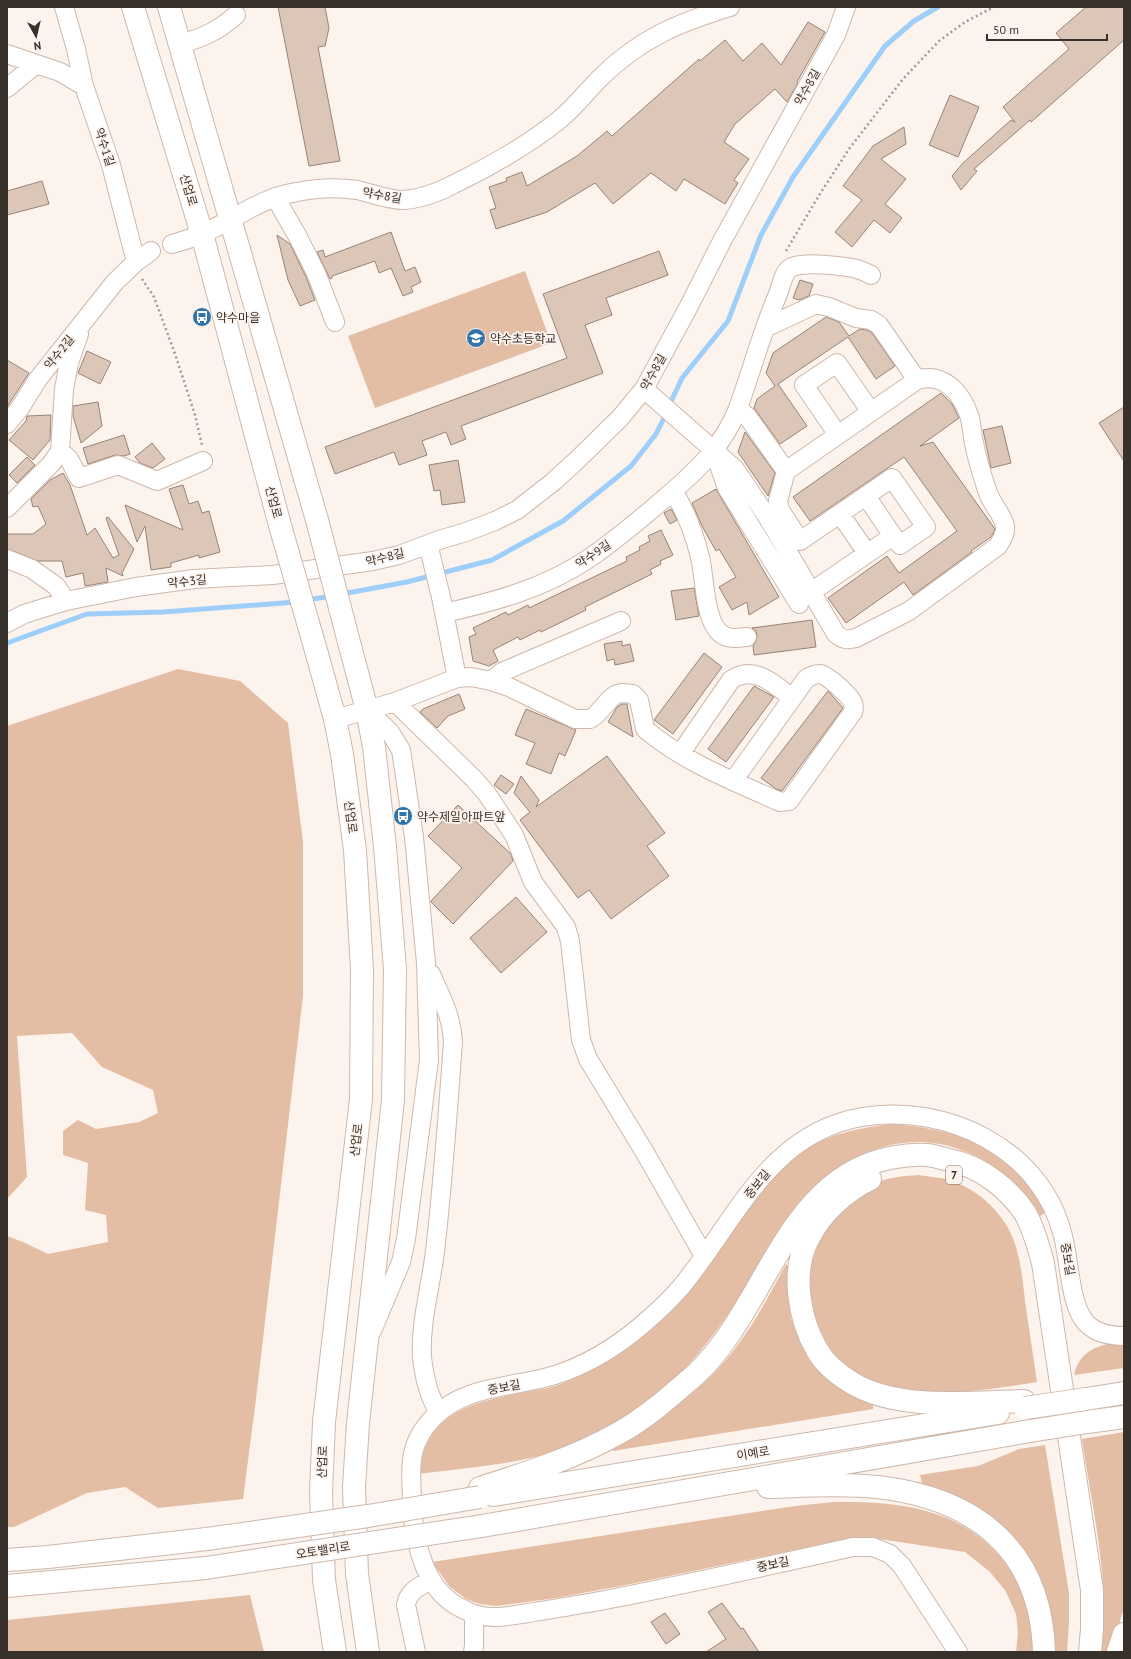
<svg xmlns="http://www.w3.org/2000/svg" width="1131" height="1659" font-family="'PT Sans','Noto Sans KR',sans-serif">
	<rect width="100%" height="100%" fill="#fcf3ed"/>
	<path fill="#e3bda4" d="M525 271 551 343 375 408 348 336Z
		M178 669 240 681 288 723 303 842V996L256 1399 243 1499 158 1508 125 1487 87 1493 14 1527H7V1236L23 1242 48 1254 108 1242 106 1215 85 1210 88 1163 63 1155V1131L78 1120 96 1129 139 1122 158 1113 153 1090 102 1067 72 1033 17 1036 27 1177 7 1199V726Z
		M892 1124C964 1130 1008 1147 1046 1212L1040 1216C1018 1180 986 1155 945 1145 882 1131 826 1168 790 1216 781 1227 774 1240 767 1252 748 1283 729 1316 706 1344 689 1366 669 1385 647 1402 626 1418 604 1432 580 1442 530 1464 472 1467 418 1474 428 1411 471 1403 524 1392 534 1390 545 1389 555 1386 581 1377 607 1364 629 1347 651 1330 672 1311 689 1289 710 1264 729 1235 748 1209 763 1188 780 1163 803 1150 833 1133 858 1128 892 1124Z
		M919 1175C930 1177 940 1177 949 1180 979 1189 1006 1215 1015 1244 1021 1262 1023 1282 1025 1301 1029 1328 1033 1355 1037 1382 987 1390 924 1401 875 1383 852 1374 835 1359 824 1338 803 1301 804 1251 833 1218 838 1212 845 1208 851 1202 858 1197 865 1189 872 1185 887 1177 903 1176 919 1175Z
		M786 1264 790 1268 789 1301 791 1318 806 1351 873 1402V1409L613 1451 612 1447C645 1426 679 1407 707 1380 741 1348 764 1306 786 1264Z
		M1124 1342V1368L1074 1375C1080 1349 1100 1344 1124 1342Z
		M1124 1432V1608L1110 1652H1101C1111 1583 1092 1508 1082 1439Z
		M1045 1445 1069 1593V1623L1067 1652H1052L1032 1569 923 1488 920 1475 978 1466 1019 1449Z
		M834 1502C899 1501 964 1508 1006 1564 1016 1577 1024 1591 1028 1607 1032 1621 1032 1637 1034 1652H1016L1018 1633 1016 1614 1005 1590 989 1571 965 1552 873 1538 842 1540 631 1584 556 1598 496 1606 480 1604 466 1599 450 1587 432 1562 795 1506Z
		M250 1595 264 1652H7V1620Z"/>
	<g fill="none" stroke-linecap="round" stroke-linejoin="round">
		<path stroke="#9ecffa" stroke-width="5" d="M669 406 682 378 728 321 761 235 793 177 885 46 914 21 938 7
			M342 594 407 582 492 560 563 521 631 466 656 434 666 414
			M306 600 332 596
			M7 643 87 614 163 612 296 602"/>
	</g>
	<path fill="#dcc6b8" stroke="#988477" d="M278 7H325L329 28 325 46 318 47 340 161 309 166Z
		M1086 7H1124V40L1031 122 1030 120 974 169 977 171 961 190 952 176 963 163 1011 120 1015 122 1003 107 1069 49 1056 33Z
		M808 22 825 32 797 82 798 83 787 102 775 89 735 124 724 142 749 159 734 180 738 183 725 204 684 179 676 191 651 173 613 204 595 183 547 212 496 229 490 210 496 208 489 187 507 181 506 178 522 172 527 186 577 156 607 131 612 136 699 59 700 61 725 40 743 61 762 43 781 65Z
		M950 95 979 107 958 157 929 145Z
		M904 127 906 144 881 159 906 179 885 204 902 218 890 233 874 220 852 247 835 232 862 200 843 186 873 146Z
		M42 181 49 204 7 215V191Z
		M391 232 405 271 415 267 421 282 411 287 413 292 403 296 391 268 379 273 375 261 332 276V278L330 279 317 252 323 250 325 257Z
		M277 235 290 244 306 277 315 300 300 306 288 280Z
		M659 251 668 275 606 298 612 315 585 325 603 373 461 426 466 439 451 445 446 432 422 441 427 455 399 465 394 452 335 474 325 447 567 358 543 294Z
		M800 280 813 284 809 296 799 300 793 298Z
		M826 317 839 322 849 336 860 329 867 330 872 333 895 366 876 379 848 337 778 384 807 426 780 444 754 408 757 399 775 386 766 373 773 353Z
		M87 351 111 362 100 384 78 373Z
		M7 360 29 373 7 407Z
		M941 393 952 404 959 418 920 446 933 442 995 529 994 532 991 537 971 551 972 552 913 595 904 582 846 623 828 598 887 556 899 573 957 531 904 457 810 521 793 497Z
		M98 402 102 426 81 443 73 416V406Z
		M1124 407V461L1099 423Z
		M51 415 50 440 33 460 9 440 26 421 27 416Z
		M1002 426 1011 463 991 468 983 430Z
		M745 432 775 473 768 496 738 452Z
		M124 435 130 454 124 456 115 455 88 464 83 448Z
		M152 443 165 459 153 468 140 463 135 457Z
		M27 457 35 465 17 483 9 475Z
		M458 460 465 502 442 505 440 490 434 491 429 465Z
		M63 473 70 485 87 535 95 528 113 558 119 555 106 518 108 517 134 549 122 573 123 576 106 568 108 582 85 586 83 573 66 577 62 561H38L7 549V534H33L46 524 38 506 33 507 31 499 50 480Z
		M183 485 189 504 198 501 202 513 209 511 220 552 199 558V555L171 563V567L151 570 145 526 137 542 125 505 183 530 169 489Z
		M716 489 779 597 749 615 747 602 732 610 719 587 736 577 719 549 716 551 702 526 692 503Z
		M671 509 677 520 670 524 664 513Z
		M661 530 673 555 660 561 661 564 650 570 652 574 585 607 586 610 541 632 540 630 520 640 518 637 493 650 498 661 489 666 473 661 469 637 476 634 473 628 506 612 508 615 528 605 529 608 627 561 626 557 640 550 639 547 650 541 648 536Z
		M694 588 699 616 676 620 671 591Z
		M812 620 816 647 754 655 753 646 756 641 757 636 756 631 752 628Z
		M622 641V646L630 644 634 661 615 665 614 659 607 661 604 644Z
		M704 653 722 667 673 734 654 720Z
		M754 686 774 697 726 762 708 749Z
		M828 691 843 708 782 791 776 789 761 778Z
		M459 694 465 709 448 716 437 728 420 712 423 709Z
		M622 704H627L633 737 608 722 617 707Z
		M526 709 576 730 565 756 559 753 551 774 526 764 535 743 515 735Z
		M607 756 665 833 647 846 669 876 611 919 589 890 578 898 520 820 530 812 514 793 521 776 539 800 536 807Z
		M501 775 514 784 506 794 494 785Z
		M458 805 511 854 513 861 453 924 431 902V901L462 868 428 836Z
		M516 897 547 932 501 973 470 938Z
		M722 1603 741 1629 743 1628 759 1652H706L726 1639 708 1612Z
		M665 1613 680 1634 666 1644 651 1622Z"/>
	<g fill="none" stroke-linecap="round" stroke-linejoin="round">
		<defs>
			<path id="minor" d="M64 7 76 49 84 86
				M181 44C204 37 218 31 236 15
				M7 54 60 72 84 86 111 165 136 262
				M7 88 35 65
				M275 197 298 237 316 273 335 322
				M172 244C182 241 193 238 202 234 236 219 259 198 297 192 316 188 337 187 357 190 371 193 388 200 403 200 420 199 439 192 454 184 489 167 528 145 559 120 575 107 587 91 601 77 641 38 678 23 730 7
				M765 328 816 304 829 307 856 318 871 320 879 325 917 380
				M644 389 735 469 768 518 836 634C843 640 848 640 856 638L909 611 998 546C1002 539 1006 534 1005 526 1003 515 990 502 987 490 982 475 977 459 974 443 972 434 972 424 969 415 961 392 943 372 917 380L786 471 778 501 780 510 800 541 892 478 926 527 900 545 893 536 811 592
				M738 409 747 416 786 471
				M7 424 20 408 38 379 115 282 136 262 151 251
				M838 435 804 385 837 363 871 412
				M60 451 69 459 79 478 118 465 157 481 203 461
				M714 451 727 488 799 604
				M673 491C686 511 694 533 700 557 705 577 704 619 720 633 728 640 738 638 747 637
				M866 496 893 536
				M7 508 51 464 60 451 64 389 69 363 79 334
				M840 514 867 553
				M428 544 441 597 457 678
				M7 559 32 569 56 586 66 601
				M444 613C494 602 545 588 588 559 615 541 640 519 664 499 694 473 724 446 738 408 752 370 762 331 778 294 781 286 783 274 789 269 797 260 848 266 860 270 863 271 867 273 871 275
				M7 623 24 614 66 601 136 587 194 579 273 575 373 561 399 555 439 540 466 532 495 521 517 510 553 482 576 461 620 418 644 389 688 308 722 241 836 35 846 7
				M491 681 502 672 621 621
				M395 702 474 779 487 794 514 835 533 882 566 927 570 941 581 1040 588 1059 644 1151 704 1256
				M367 710 390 732 401 750 414 837 426 963 429 1060 406 1239 401 1262 372 1331
				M335 719 395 702 457 678 471 677 491 681 509 687 575 719H590L596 715 610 699 615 695 621 693 633 694 639 700 645 729C682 761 735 782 780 802L789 801 853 712C854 709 854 706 853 703 850 696 828 675 820 674 815 674 810 676 806 679L733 781
				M680 754 731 680C754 664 774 684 792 698
				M431 974C442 1000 451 1013 453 1042 448 1112 443 1182 435 1251 431 1286 420 1322 422 1357 424 1376 428 1396 439 1412
				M416 1652 406 1605C408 1591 420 1586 431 1580
				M473 1652 474 1646V1614
				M958 1652 902 1566 890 1554 873 1547H853C772 1565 692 1583 610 1599 585 1604 559 1608 534 1612 521 1614 508 1617 495 1617 485 1617 474 1615 465 1610 432 1596 420 1562 414 1528 413 1518 412 1508 412 1498 410 1466 409 1442 433 1418 464 1385 513 1388 555 1375 587 1365 616 1347 642 1325 656 1313 669 1301 681 1287 735 1222 768 1133 862 1117 947 1103 1042 1149 1063 1236 1069 1259 1070 1300 1083 1319 1092 1332 1109 1336 1124 1336"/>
			<path id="major" d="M133 7 202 234 281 529
				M169 7 317 520
				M350 646 367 710 374 747 385 847 395 969 393 1100 358 1423 354 1487 357 1574 368 1652
				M317 654 335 719 342 754 355 850 362 969 361 1099 324 1422 321 1492 324 1580 335 1652"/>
			<path id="highway" d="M870 1179C844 1192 821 1213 808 1239 791 1272 799 1319 817 1350 824 1363 839 1375 852 1383 899 1411 971 1402 1024 1401
				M1086 1399 1124 1393
				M1087 1422 1124 1417
				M768 1487C804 1486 841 1483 877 1487 975 1498 1041 1549 1044 1652
				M480 1488C527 1473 574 1458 617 1434 645 1419 671 1396 695 1375 766 1310 785 1179 890 1158 901 1156 915 1154 927 1155 936 1156 945 1159 953 1161 981 1167 1009 1189 1025 1213 1034 1228 1038 1246 1043 1263L1092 1590V1629L1090 1652
				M493 1495 998 1413
				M482 1526 1030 1431
				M7 1560 48 1557 207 1539
				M7 1586 206 1568
				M1118 1652 1124 1634"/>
		</defs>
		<use href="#minor" stroke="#ceb8aa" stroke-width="20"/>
		<use href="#major" stroke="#ceb8aa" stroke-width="24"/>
		<use href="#highway" stroke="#ceb8aa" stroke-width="24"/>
		<path stroke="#a29a94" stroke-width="2.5" stroke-dasharray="2 3" stroke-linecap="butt" d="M786 251 818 197 849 149 903 79 939 41 965 22 994 7
			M142 279 154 297 174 351 195 415 202 445"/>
		<use href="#minor" stroke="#fff" stroke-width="18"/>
		<use href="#major" stroke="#fff" stroke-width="22"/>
		<use href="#highway" stroke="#fff" stroke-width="22"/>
		<defs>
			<path id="major-bridge" d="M317 520 350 646
				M281 529 317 654"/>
			<path id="highway-bridge" d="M1025 1408 1086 1399
				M1030 1431 1087 1422
				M207 1539 368 1516 480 1497
				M206 1568 482 1526"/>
		</defs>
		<use href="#major-bridge" stroke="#ceb8aa" stroke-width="24" stroke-linecap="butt"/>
		<use href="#highway-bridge" stroke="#ceb8aa" stroke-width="24" stroke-linecap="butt"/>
		<use href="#major-bridge" stroke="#fff" stroke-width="22"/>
		<use href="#highway-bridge" stroke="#fff" stroke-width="22"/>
	</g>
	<defs>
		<symbol id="bus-disc" viewBox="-11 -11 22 22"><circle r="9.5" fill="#3074a9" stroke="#fcf3ed"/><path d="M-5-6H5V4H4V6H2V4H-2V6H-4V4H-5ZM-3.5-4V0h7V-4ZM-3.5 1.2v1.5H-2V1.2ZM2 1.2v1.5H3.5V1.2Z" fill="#fff"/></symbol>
		<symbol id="school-disc" viewBox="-11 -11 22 22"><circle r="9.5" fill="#3074a9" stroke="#fcf3ed"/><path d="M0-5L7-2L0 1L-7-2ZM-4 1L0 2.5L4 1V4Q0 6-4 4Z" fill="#fff"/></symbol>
	</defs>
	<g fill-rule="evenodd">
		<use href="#bus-disc" x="191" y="306" width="22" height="22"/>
		<use href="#school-disc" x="465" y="327" width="22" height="22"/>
		<use href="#bus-disc" x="392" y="805" width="22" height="22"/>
	</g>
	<g text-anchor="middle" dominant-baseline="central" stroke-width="3.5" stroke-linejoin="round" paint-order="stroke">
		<rect fill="#fcf3ed" stroke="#736a64" stroke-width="1" x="946" y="1166" width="16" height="18" rx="3"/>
		<g font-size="11" font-weight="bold" fill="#38302a">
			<text x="954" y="1175">7</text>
		</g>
		<g font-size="12" fill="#38302a" stroke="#fcf3ed">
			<text transform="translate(807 87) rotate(-61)">약수8길</text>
			<text transform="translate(105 147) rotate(72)">약수1길</text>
			<text transform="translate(189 190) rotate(73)">산업로</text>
			<text transform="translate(382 195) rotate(10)">약수8길</text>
			<text transform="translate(59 352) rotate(-51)">약수2길</text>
			<text transform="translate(653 372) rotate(-61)">약수8길</text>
			<text transform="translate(274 502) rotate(75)">산업로</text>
			<text transform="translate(593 554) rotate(-34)">약수9길</text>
			<text transform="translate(385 557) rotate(-14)">약수8길</text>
			<text transform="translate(187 581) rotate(-6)">약수3길</text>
			<text transform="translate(351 817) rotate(82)">산업로</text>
			<text transform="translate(356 1140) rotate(-83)">산업로</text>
			<text transform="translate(757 1184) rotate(-52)">중보길</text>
			<text transform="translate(1068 1259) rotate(80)">중보길</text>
			<text transform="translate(504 1387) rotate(-11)">중보길</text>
			<text transform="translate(753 1453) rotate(-9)">이예로</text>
			<text transform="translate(322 1462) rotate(-88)">산업로</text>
			<text transform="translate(323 1550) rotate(-9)">오토밸리로</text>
			<text transform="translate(773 1564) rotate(-12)">중보길</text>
		</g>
		<g font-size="12" fill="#38302a" stroke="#fcf3ed" text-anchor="start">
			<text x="216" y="317">약수마을</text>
			<text x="490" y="338">약수초등학교</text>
			<text x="417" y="816">약수제일아파트앞</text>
		</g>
	</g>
	<rect width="1131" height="1659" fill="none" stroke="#38302a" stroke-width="16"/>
	<g transform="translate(36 36) rotate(172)" stroke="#fcf3ed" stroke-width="3" paint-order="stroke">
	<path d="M0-3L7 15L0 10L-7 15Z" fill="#38302a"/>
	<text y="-6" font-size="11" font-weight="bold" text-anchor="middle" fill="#38302a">N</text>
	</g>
	<path d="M987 34v6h120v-6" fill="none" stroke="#38302a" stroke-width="2"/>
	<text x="993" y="34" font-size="12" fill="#38302a" stroke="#fcf3ed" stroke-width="3" paint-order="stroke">50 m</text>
</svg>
